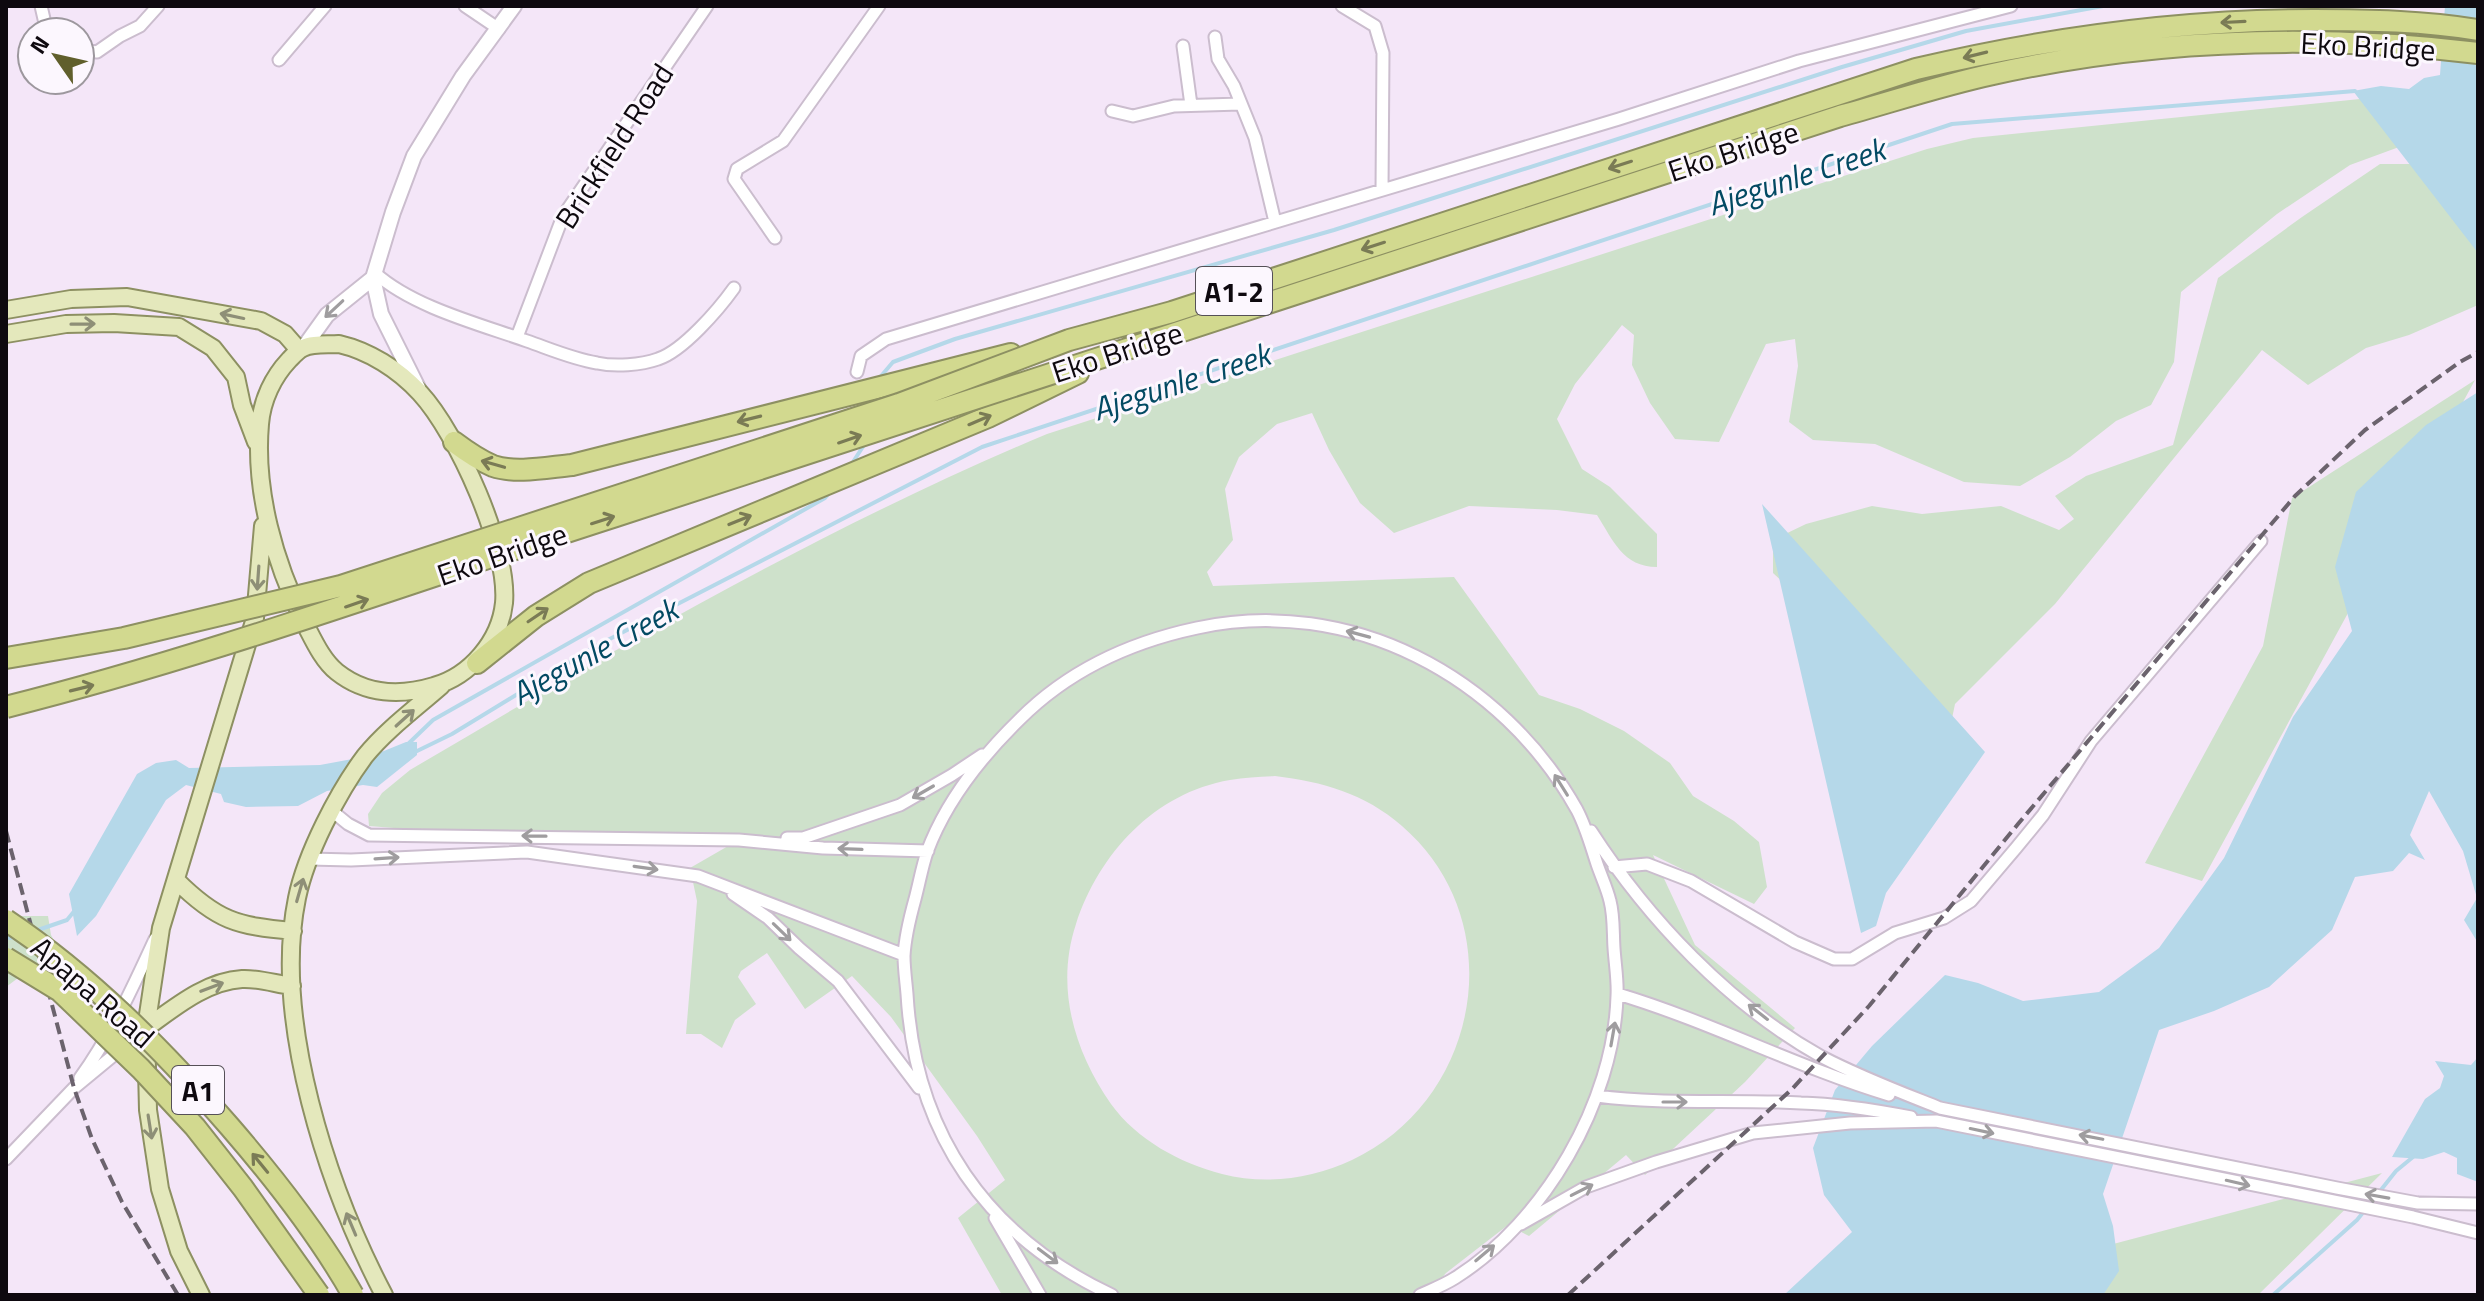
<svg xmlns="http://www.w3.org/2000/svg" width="2484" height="1301" font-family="'Titillium Web',sans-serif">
	<rect width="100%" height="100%" fill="#f4e6f8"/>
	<path fill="#cee1cb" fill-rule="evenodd" d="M2360 99 2410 143 2350 165 2277 214 2181 292 2174 362 2151 405 2116 421 2070 457 2020 486 1964 482 1875 444 1813 440 1789 422 1798 366 1795 339 1766 344 1719 442 1675 439 1650 403 1632 365 1634 335 1622 325 1575 384 1557 419 1582 469 1610 487 1657 534V567C1623 567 1613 540 1597 515L1557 510 1469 506 1394 533 1360 503 1329 450 1312 413 1277 424 1239 457 1225 489 1233 540 1207 572 1213 586 1454 577 1539 695 1580 709 1624 731 1670 763 1693 796 1734 821 1759 842 1767 887 1754 904 1653 855 1695 945 1795 1028 1745 1082 1645 1175 1626 1155 1529 1236 1508 1225 1446 1273 1427 1295H1002L958 1218 1005 1180 977 1136 891 1017 852 976 805 1009 767 953 741 971 738 977 756 1004 735 1020 722 1048 701 1034H686L697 901 690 868 742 838 432 831 369 826 368 814 382 793 410 770C616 648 825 527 1047 434L1927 149 1973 138ZM1275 776C1323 782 1364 793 1402 826 1513 922 1480 1100 1352 1160 1312 1179 1265 1185 1222 1174 1180 1163 1137 1140 1111 1104 1074 1051 1055 987 1076 924 1099 854 1154 793 1230 780 1245 777 1260 777 1275 776Z
		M2380 164H2413L2478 202V305L2409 335 2366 348 2308 385 2262 350 2055 604 1955 704 1948 738 1773 573V540L1806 524 1872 506 1922 514 2001 506 2059 530 2074 519 2055 496 2086 476 2173 445 2218 278 2302 217Z
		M2475 380 2202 881 2145 863 2263 646 2292 498Z
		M6 916H48L51 935 58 948 6 987Z
		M2382 1173 2258 1295H1920Z"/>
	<path fill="#b5d8e9" d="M2445 6H2478V253L2353 91 2381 86 2409 89 2424 78 2440 75Z
		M2478 392V943L2464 920 2477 898 2463 851 2429 791 2410 835 2425 860 2409 853 2393 871 2355 877 2332 930 2269 987 2214 1011 2159 1030 2103 1194 2113 1226 2119 1271 2103 1295H1784L1852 1232 1824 1195 1813 1148 1835 1090 1872 1046 1945 975 1978 983 2023 1001 2099 992 2159 948 2224 858 2293 717 2352 631 2335 567 2356 492 2426 425Z
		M1762 504 1985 752 1886 893 1876 926 1861 933Z
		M406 742H417V755L377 787 363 785 327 791 298 806 246 807 224 802 221 794 186 785 166 800 96 916 77 936 69 894 137 774 156 763 176 760 189 768 320 765 374 755Z
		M2478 1057V1182L2457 1174V1158L2444 1152 2423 1159 2392 1157 2425 1099 2440 1088 2444 1076 2435 1061 2471 1065Z"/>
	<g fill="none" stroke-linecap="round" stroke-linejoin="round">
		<path stroke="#b5d8e9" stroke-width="4" d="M876 382 893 362 955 339 1334 230 1842 67 1966 31 2103 6
			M851 465 866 442
			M408 744 433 720 825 498 831 491
			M415 752 452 734 598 645 982 447 1952 124 2355 91
			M35 931 67 920 76 909
			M6 938 19 937
			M2273 1295 2357 1220 2396 1171 2413 1157"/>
		<defs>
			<path id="minor" d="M41 6 47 32
				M465 6 499 29
				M1342 6 1375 26 1383 53 1382 190
				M1215 37 1218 59 1234 86 1255 138 1275 222
				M1183 46 1191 105
				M80 50 97 52 120 36 140 26 158 6
				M279 60 325 6
				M1112 111 1133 116 1174 106 1240 104
				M775 238 734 179 737 169 783 141 879 6
				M375 273C413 307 479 324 527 341 550 349 573 359 597 363 615 367 641 365 658 359 683 351 719 309 734 288
				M517 337 563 216 707 6
				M857 372 861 356 886 339 1619 119 1799 61 2011 6
				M332 811 348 824 369 835 739 840 823 848 928 851
				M1591 831C1648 919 1729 1005 1822 1057 1860 1077 1900 1092 1940 1108L2337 1188 2418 1203 2478 1204
				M787 838H803L900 805 952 775 982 755
				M309 859 351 860 527 852 698 876 904 955
				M1614 867 1647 864 1691 881 1795 942 1834 959H1852L1895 933 1944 918 1971 901 2016 848 2043 815 2091 741 2261 541
				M733 894 768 918 799 948 838 981 919 1088
				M1618 994C1711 1022 1797 1067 1889 1095
				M80 1078C111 1035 133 987 155 939
				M1597 1096C1665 1105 1733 1099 1801 1103 1838 1104 1875 1110 1911 1117
				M6 1159 74 1088 143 1031
				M995 1218 1040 1295
				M1521 1224 1586 1187 1656 1162 1753 1133 1850 1123 1936 1121 2413 1217 2478 1233
				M1112 1295C986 1236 915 1133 907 994 906 982 904 968 904 956 905 937 910 917 915 899 919 884 922 867 927 852 946 801 982 756 1020 719 1068 671 1131 642 1197 628 1350 595 1502 676 1577 810 1586 827 1591 846 1597 864 1601 876 1607 888 1610 901 1614 916 1613 933 1614 948 1615 964 1618 981 1617 996 1614 1102 1544 1222 1455 1278 1444 1285 1431 1290 1420 1295"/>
			<path id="tertiary" d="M373 278 381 314 418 388
				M304 347 327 315 373 278 393 212 414 156 463 76 514 6"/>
			<path id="primary" d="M6 310 71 299 127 297 261 321 285 334 299 350
				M6 334 66 324 114 323 179 327 213 348 236 377 242 405 256 442
				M339 344C369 351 398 369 420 393 457 433 509 548 504 603 500 641 470 676 434 686 401 696 366 695 337 672 322 660 313 639 304 622 275 563 254 492 260 424 262 400 273 377 289 360 293 356 298 350 303 348 312 343 328 345 339 344Z
				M176 880C217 921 237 926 293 931
				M146 1028C174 1008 206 981 242 979 258 978 276 984 292 986
				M201 1295 179 1251 160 1189 148 1110 146 1028 161 928 255 618 263 526
				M384 1295C328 1188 272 1020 297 898 306 854 338 792 365 756 386 730 416 708 441 686"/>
			<path id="motorway" d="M454 442C466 451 479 460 493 466 516 474 549 467 572 465L1011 354
				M477 663 536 616 589 583 988 417 1078 373"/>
		</defs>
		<use href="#minor" stroke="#cbbdce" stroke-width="15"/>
		<use href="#tertiary" stroke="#cbbdce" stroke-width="18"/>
		<use href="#primary" stroke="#8d9062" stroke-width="20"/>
		<use href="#motorway" stroke="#8d9062" stroke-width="24"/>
		<use href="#minor" stroke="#fff" stroke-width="11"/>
		<use href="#tertiary" stroke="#fff" stroke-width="14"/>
		<use href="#primary" stroke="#e4e8bc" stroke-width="16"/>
		<use href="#motorway" stroke="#d2d98f" stroke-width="20"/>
		<path stroke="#6b636d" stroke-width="4" stroke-dasharray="12 6" stroke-linecap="butt" d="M6 831 74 1088 92 1139 122 1202 178 1295
			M1568 1295 1792 1089 1869 1006 2018 824 2295 496 2365 430 2460 362 2478 352"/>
		<defs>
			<path id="motorway-bridge" d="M6 658 124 638 341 586 899 404 1069 340 1172 312 1916 69C2047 38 2180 20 2314 20 2369 20 2424 21 2478 30
				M6 707C213 655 413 581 616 516 1025 385 1432 249 1840 116 1891 102 1942 85 1993 74 2151 39 2317 34 2478 53
				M6 920C91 977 163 1050 230 1127 275 1179 319 1235 353 1295
				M6 958 60 991 141 1069 195 1127 243 1188 319 1295"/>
		</defs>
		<use href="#motorway-bridge" stroke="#8d9062" stroke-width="24" stroke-linecap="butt"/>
		<use href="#motorway-bridge" stroke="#d2d98f" stroke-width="20"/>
	</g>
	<defs><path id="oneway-shaft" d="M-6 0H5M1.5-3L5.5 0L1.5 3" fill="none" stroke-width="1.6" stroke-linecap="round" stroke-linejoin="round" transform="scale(2)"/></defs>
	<g stroke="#7a7b55">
		<use href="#oneway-shaft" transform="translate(2233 22) rotate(177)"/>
		<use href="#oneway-shaft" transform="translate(1975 55) rotate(166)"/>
		<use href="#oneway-shaft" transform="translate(1620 165) rotate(162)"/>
		<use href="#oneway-shaft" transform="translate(1373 246) rotate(162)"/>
		<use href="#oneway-shaft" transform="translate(749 419) rotate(166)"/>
		<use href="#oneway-shaft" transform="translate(980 420) rotate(-23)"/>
		<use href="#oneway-shaft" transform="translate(850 439) rotate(-19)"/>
		<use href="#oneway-shaft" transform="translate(493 464) rotate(-164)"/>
		<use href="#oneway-shaft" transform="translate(603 520) rotate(-18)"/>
		<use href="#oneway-shaft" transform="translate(740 520) rotate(-22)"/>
		<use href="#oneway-shaft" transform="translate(357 603) rotate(-19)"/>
		<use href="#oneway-shaft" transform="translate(538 615) rotate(-34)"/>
		<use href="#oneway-shaft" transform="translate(82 688) rotate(-14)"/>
		<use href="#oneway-shaft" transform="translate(260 1163) rotate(-129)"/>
	</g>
	<g stroke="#9f9d9f">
		<use href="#oneway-shaft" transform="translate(334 309) rotate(137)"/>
		<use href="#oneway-shaft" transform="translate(1358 634) rotate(-165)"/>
		<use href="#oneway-shaft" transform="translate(1561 785) rotate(-122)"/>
		<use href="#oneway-shaft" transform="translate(923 792) rotate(150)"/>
		<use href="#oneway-shaft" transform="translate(534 836) rotate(-179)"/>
		<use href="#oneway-shaft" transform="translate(850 849) rotate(-178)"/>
		<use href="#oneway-shaft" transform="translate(387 858) rotate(-4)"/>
		<use href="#oneway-shaft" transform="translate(646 868) rotate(8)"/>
		<use href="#oneway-shaft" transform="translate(782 932) rotate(44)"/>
		<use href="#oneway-shaft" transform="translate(1758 1012) rotate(-142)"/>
		<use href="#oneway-shaft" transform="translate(1613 1034) rotate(-80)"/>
		<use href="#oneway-shaft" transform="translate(1675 1102)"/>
		<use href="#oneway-shaft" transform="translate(1982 1131) rotate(12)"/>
		<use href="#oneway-shaft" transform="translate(2091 1137) rotate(-169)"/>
		<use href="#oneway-shaft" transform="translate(2238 1183) rotate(13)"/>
		<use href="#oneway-shaft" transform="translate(1582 1190) rotate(-27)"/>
		<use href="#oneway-shaft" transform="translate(2377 1196) rotate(-170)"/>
		<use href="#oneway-shaft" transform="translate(1485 1253) rotate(-40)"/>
		<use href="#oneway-shaft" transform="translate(1048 1256) rotate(37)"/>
	</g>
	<g stroke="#8e8f77">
		<use href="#oneway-shaft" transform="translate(232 316) rotate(-168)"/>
		<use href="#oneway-shaft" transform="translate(83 324) rotate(-1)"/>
		<use href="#oneway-shaft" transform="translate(258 578) rotate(94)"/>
		<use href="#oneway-shaft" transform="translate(405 718) rotate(-42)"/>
		<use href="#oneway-shaft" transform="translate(300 890) rotate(-74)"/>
		<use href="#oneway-shaft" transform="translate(212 987) rotate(-21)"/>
		<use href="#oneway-shaft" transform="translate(150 1127) rotate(81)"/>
		<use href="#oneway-shaft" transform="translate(351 1224) rotate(-113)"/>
	</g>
	<g text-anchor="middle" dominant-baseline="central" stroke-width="6" stroke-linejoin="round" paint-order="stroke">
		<g fill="#fcf7fe" stroke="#555057" stroke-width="2">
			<rect x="1196" y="267" width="76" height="48" rx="6"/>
			<rect x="172" y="1066" width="52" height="48" rx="6"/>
		</g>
		<g font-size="28" font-weight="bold" fill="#0e090f">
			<text x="1234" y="291">A1-2</text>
			<text x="198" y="1090">A1</text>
		</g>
		<g font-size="30" fill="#0e090f" stroke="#fcf7fe">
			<text transform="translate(2368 46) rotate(3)">Eko Bridge</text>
			<text transform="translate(614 146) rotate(-57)">Brickfield Road</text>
			<text transform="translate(1733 151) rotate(-18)">Eko Bridge</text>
			<text transform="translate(1117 352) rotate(-18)">Eko Bridge</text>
			<text transform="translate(502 554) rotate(-19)">Eko Bridge</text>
			<text transform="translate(93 992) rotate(41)">Apapa Road</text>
		</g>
		<g font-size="32" font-style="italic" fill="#034a63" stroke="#fcf7fe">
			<text transform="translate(1796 176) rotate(-18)">Ajegunle Creek</text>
			<text transform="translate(1181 381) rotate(-18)">Ajegunle Creek</text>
			<text transform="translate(594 651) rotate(-29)">Ajegunle Creek</text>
		</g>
	</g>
	<rect width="2484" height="1301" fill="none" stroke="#0e090f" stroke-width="16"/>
	<g transform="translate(56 56) rotate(304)"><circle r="38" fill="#fcf7fe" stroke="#9d989e" stroke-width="2"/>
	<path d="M0-6L14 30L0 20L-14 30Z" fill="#605f2c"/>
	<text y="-12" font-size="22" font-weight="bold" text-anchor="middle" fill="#0e090f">N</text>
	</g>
</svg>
